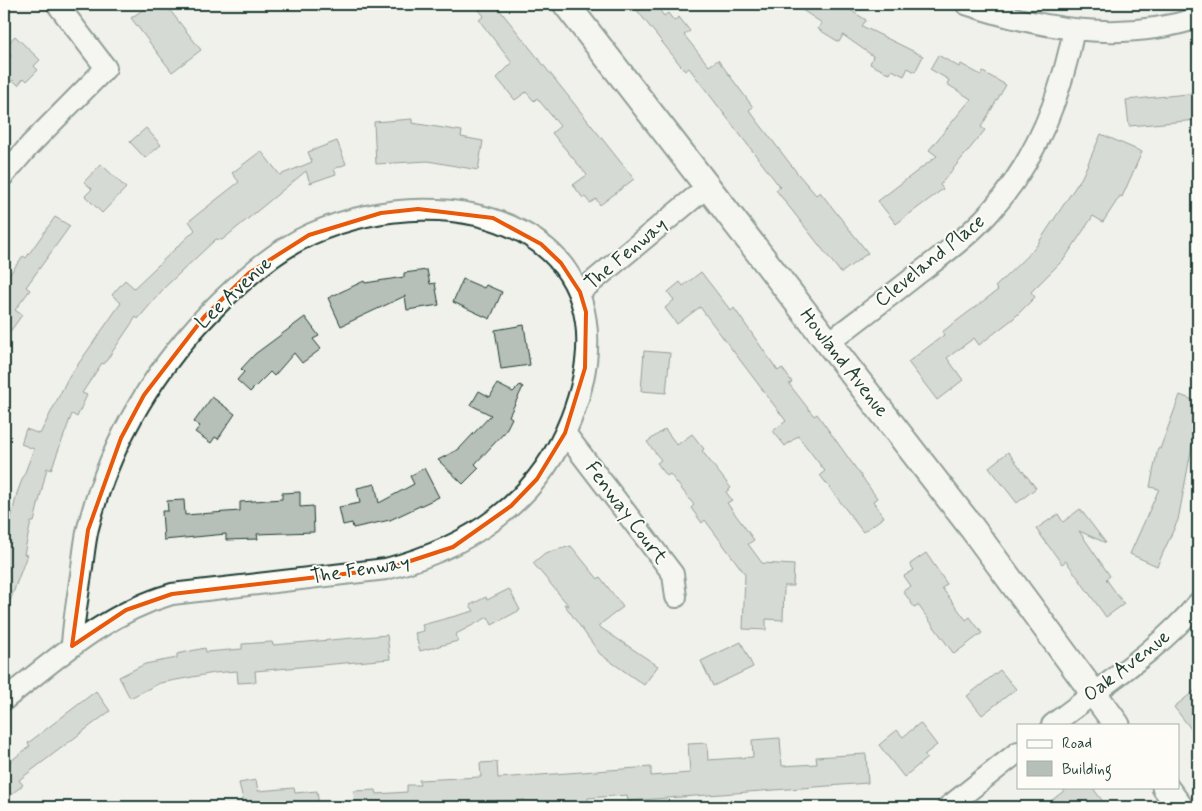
<svg xmlns="http://www.w3.org/2000/svg" width="1202" height="811" font-family="Mynerve,sans-serif">
	<rect width="100%" height="100%" fill="#f0f1eb"/>
	<filter id="ink" filterUnits="userSpaceOnUse"><feTurbulence type="fractalNoise" baseFrequency=".02" numOctaves="2"/><feDisplacementMap in="SourceGraphic" scale="10" xChannelSelector="R" yChannelSelector="G"/><feConvolveMatrix kernelMatrix="1 2 1 2 8 2 1 2 1" color-interpolation-filters="sRGB"/></filter>
	<g filter="url(#ink)">
		<path fill="#b6bfb8" stroke="#1f3d34" d="M151 4H165L201 50 172 72 131 18Z
			M474 4H495L634 179 600 205 596 199 590 203 585 197 583 198 573 185 587 175 552 133 560 126 537 98 534 101 526 92 515 100 497 78 512 63 479 20 484 16Z
			M632 4H655L664 16 668 13 674 21 679 17 690 31 684 35 709 66 718 60 753 107 749 110 798 174 816 195 820 192 868 253 841 273 776 190 780 187 689 68 685 71Z
			M793 4H841L866 20 862 26 923 56 915 72 908 68 904 76 892 70 890 74 870 64 873 56 843 35 839 42 818 29 822 23Z
			M15 36 40 60 34 66 38 70 27 81 24 78 18 85 13 80 4 90V63L11 56 4 48Z
			M938 55 959 67 961 64 981 75 983 72 1006 85 981 127 985 130 940 185 943 189 896 224 878 201 937 156 929 150 971 99 947 84 949 80 930 69Z
			M1198 93V120L1129 126 1126 100Z
			M412 119V123L462 131 461 137 483 141 478 170 428 161 376 164 374 122Z
			M146 128 161 145 145 158 130 142Z
			M1101 134 1142 152 1122 197 1120 196 1103 222 1093 216 1065 258 1031 292 1035 297 1014 318 979 345 974 338 947 358 963 380 937 400 908 362 944 335 942 332 998 290 995 287 1035 248 1082 177Z
			M337 141 346 164 334 169 336 174 310 183 306 171 222 240 216 239 165 287 138 319 136 317 104 364 102 363 82 393 87 395 77 417 72 414 51 470 47 468 34 522H31L24 554 27 555 6 612H4V549L17 493 34 449 21 444 26 429 40 434 67 380 121 303 112 295 125 280 134 288 195 230 189 221 239 182 232 173 261 151 280 175 312 162 308 152Z
			M101 164 126 188 102 213 85 196 92 189 84 182Z
			M55 217 70 226 26 287 30 290 15 310 22 315 4 340V282L23 256 26 258Z
			M427 270 430 284 435 283 439 305 407 310 405 296 341 326 328 298 364 281 365 283 404 277V273Z
			M701 272 731 311 734 308 778 371 782 368 792 382 789 384 814 416 817 414 877 498 873 501 884 517 863 532 820 475 825 471 798 436 785 446 773 431 786 421 700 307 677 324 665 308 674 300 668 292 680 282 683 286Z
			M463 279 484 288 486 285 502 292 490 319 453 302Z
			M305 317 319 336 313 339 321 349 302 363 294 353 274 376 270 372 250 392 237 380 244 372 241 369 255 354Z
			M524 325 530 365 501 369 495 330Z
			M644 351 670 353 666 393 641 391Z
			M497 384 513 392 520 385 523 387 509 416 512 418 505 432 475 464 479 468 463 484 438 460 459 449 491 415 471 405 479 391 490 397Z
			M1180 395 1198 402V428L1192 446 1178 520 1157 566 1130 554 1159 489 1150 487 1158 448 1160 449Z
			M212 397 235 414 218 439 215 437 211 443 195 432 200 426 194 422Z
			M665 429 677 445 692 434 704 449 702 451 731 488 726 492 732 500 727 503 754 540 748 544 762 563 794 565 793 586H784L783 620 766 619V630L743 629 745 574 705 520 702 523 691 508 694 505 670 474 667 476 657 463 661 460 647 442Z
			M1008 452 1036 488 1017 503 989 467Z
			M424 468 439 497 390 520 353 528 352 523 343 525 339 507 360 503 357 488 375 484 379 503 414 484 410 476Z
			M300 492V507L313 506 314 532 257 534 258 539 226 540V534L164 540 162 511H168L167 501 184 500 185 515 240 511V502L282 499V493Z
			M1080 509 1106 543 1079 531 1110 576 1106 579 1124 604 1106 617 1066 561 1062 564 1036 529 1058 514 1063 522Z
			M571 546 598 579 600 577 623 607 598 626 658 666 644 685 600 654 564 604 569 606 533 563 545 553Z
			M926 553 947 584 942 588 966 620 970 617 982 633 954 654 918 605 914 607 903 591 911 586 904 576 914 570 910 564Z
			M509 589 520 610 492 625 488 617 456 634 458 641 420 651 415 633 424 631 422 625 474 611 470 605 486 597 487 600Z
			M387 635 390 659 255 671 256 682 238 683 237 671 214 673 160 683 130 698 119 677 145 664 177 658V654L205 648 206 652 242 649V644L272 642 273 645Z
			M741 642 753 667 713 686 701 661Z
			M1000 670 1016 689 982 715 967 696Z
			M1198 688V738L1174 707Z
			M96 691 110 711 19 780 23 785 4 800V760L7 764 30 746 28 743Z
			M920 723 937 745 924 755 927 758 904 777 879 745 897 730 903 737Z
			M780 738 782 766 817 764 816 757 866 754 868 783 628 801 627 795 588 798V803L570 804 526 806 525 800 496 801V805L475 807H355L354 791 376 790 377 794 407 792V785H420L419 780 481 777 480 763 497 762 498 778 651 767V776L690 773 688 744 707 743 708 760 753 757 752 740Z
			M256 780 258 791 294 788 295 793 317 791 319 807H245L239 783Z
			M1069 787H1092L1107 807H1043Z"/>
		<g fill="none" stroke-linecap="round" stroke-linejoin="round">
			<defs>
				<path id="minor" d="M966 4C1041 29 1121 43 1198 18
					M4 175 30 145 106 68 57 4
					M580 292 707 187
					M828 343C858 320 889 297 919 273 944 254 970 235 991 211 1037 159 1061 97 1074 29
					M565 433 673 574 676 597
					M4 700C57 658 106 613 172 594L386 569C470 547 538 503 571 419 644 230 455 171 311 234 276 250 248 275 221 301 157 363 110 441 88 528 84 545 83 564 80 581 77 603 73 624 72 646
					M1052 725C1099 688 1162 648 1198 603
					M948 807 1018 752"/>
				<path id="tertiary" d="M566 4 972 528 1117 725
					M1165 787 1180 807"/>
			</defs>
			<use href="#minor" stroke="#1f3d34" stroke-width="24"/>
			<use href="#tertiary" stroke="#1f3d34" stroke-width="29"/>
			<use href="#minor" stroke="#fdfcf7" stroke-width="20"/>
			<use href="#tertiary" stroke="#fdfcf7" stroke-width="25"/>
		</g>
	</g>
	<path d="M0 0H1202V811H0ZM418 209 493 218 541 244 561 263 580 292 586 312 585 368 565 433 537 479 511 506 453 547 386 569 172 594 126 610 72 646 88 530 121 438 144 395 204 317 249 273 309 235 381 213Z" fill="#f0f1eb" fill-opacity=".55" fill-rule="evenodd"/>
	<path fill="none" stroke="#e8590c" stroke-width="4" stroke-linejoin="round" d="M418 209 493 218 541 244 561 263 580 292 586 312 585 368 565 433 537 479 511 506 453 547 386 569 172 594 126 610 72 646 88 530 121 438 144 395 204 317 249 273 309 235 381 213Z"/>
	<g text-anchor="middle" dominant-baseline="central" stroke-width="4" stroke-linejoin="round" paint-order="stroke">
		<g font-size="20" fill="#1f3d34" stroke="#fdfcf7">
			<text transform="translate(626 254) rotate(-40)">The Fenway</text>
			<text transform="translate(930 261) rotate(-39)">Cleveland Place</text>
			<text transform="translate(234 293) rotate(-43)">Lee Avenue</text>
			<text transform="translate(844 363) rotate(52)">Howland Avenue</text>
			<text transform="translate(626 513) rotate(53)">Fenway Court</text>
			<text transform="translate(360 570) rotate(-9)">The Fenway</text>
			<text transform="translate(1127 666) rotate(-38)">Oak Avenue</text>
		</g>
	</g>
	<rect width="1202" height="811" fill="none" stroke="#fdfcf7" stroke-width="20"/>
	<rect x="10" y="10" width="1182" height="791" fill="none" stroke="#1f3d34" stroke-width="2" filter="url(#ink)"/>
	<rect x="1017" y="724" width="162" height="65" fill="#fdfcf7" stroke="#a4b0a9"/>
	<rect x="1027" y="740" width="25" height="8" fill="#fdfcf7" stroke="#a4b0a9"/>
	<text x="1062" y="748" font-size="15" fill="#1f3d34">Road</text>
	<rect x="1027" y="761" width="25" height="15" fill="#b6bfb8" stroke="#a4b0a9"/>
	<text x="1062" y="774" font-size="15" fill="#1f3d34">Building</text>
</svg>
